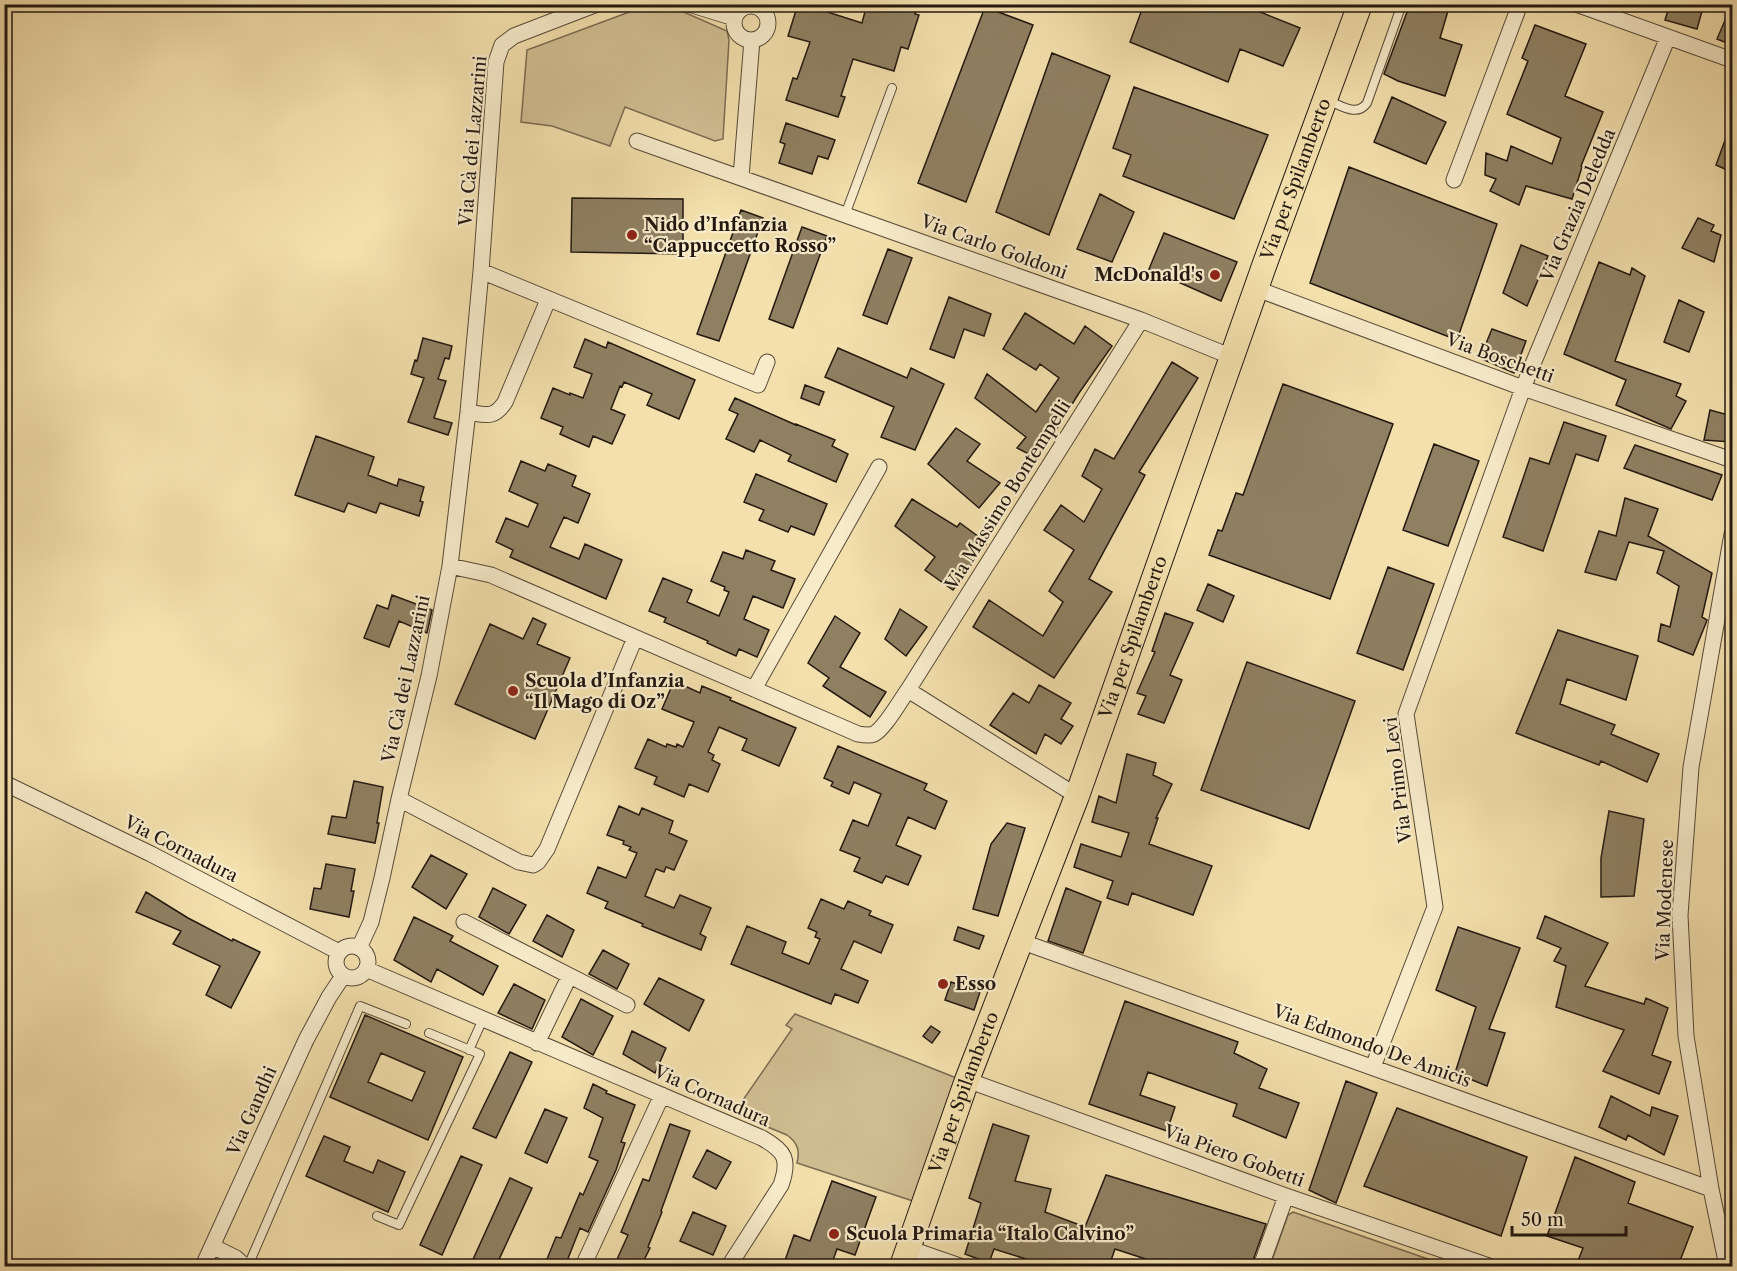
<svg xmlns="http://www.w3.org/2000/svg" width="1737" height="1271" font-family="'Libre Caslon Text',serif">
	<rect width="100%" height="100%" fill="#f3e0ad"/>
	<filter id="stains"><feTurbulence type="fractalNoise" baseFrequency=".00333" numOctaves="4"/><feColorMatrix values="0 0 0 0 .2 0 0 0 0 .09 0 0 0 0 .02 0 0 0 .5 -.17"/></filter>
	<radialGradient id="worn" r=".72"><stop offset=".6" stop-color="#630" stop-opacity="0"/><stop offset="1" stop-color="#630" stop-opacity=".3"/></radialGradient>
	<path fill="#d0be92" stroke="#7a6b51" stroke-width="1.5" d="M648 5 670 6 727 31 729 40 723 139 715 141 625 107 610 146 552 126 521 122 527 50Z
		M795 1014 959 1079 916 1202 797 1163C800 1151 798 1143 787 1135L734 1113 792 1029 786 1025Z
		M1293 1212 1448 1266H1270L1288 1215Z"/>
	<path fill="#8f8062" stroke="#231810" stroke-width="1.5" fill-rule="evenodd" d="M798 4H820L818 9 862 23 867 4H918L915 14 919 15 908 49 901 47 894 71 853 59 841 96 845 97 838 117 786 100 793 78 797 79 810 42 788 36Z
		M1144 4H1250L1257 7 1255 10 1300 28 1283 66 1240 49 1228 82 1130 42Z
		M1410 4H1450L1440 38 1462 45 1445 96 1398 81 1384 74Z
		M1670 4H1704L1697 29 1665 20Z
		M1732 4V45L1717 39Z
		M985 7 1033 25 966 202 918 183Z
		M1535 25 1586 44 1565 96 1603 112 1581 166 1582 167 1572 199 1526 186 1519 205 1490 191 1496 179 1485 175 1486 153 1507 161 1511 146 1552 164 1561 138 1507 114 1528 61 1522 58Z
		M1052 53 1110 76 1049 235 996 212Z
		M1134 87 1268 135 1234 219 1123 176 1131 155 1113 148Z
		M1392 97 1446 122 1426 164 1374 142Z
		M786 123 835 140 828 159 818 156 812 174 779 163 785 144 780 142Z
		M1731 124H1732V172L1716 165Z
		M1349 167 1497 224 1457 340 1310 283Z
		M1100 194 1134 212 1112 262 1077 249Z
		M572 198 683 199V254L571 252Z
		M741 210 763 218 719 341 697 334Z
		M1698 218 1714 225 1711 231 1721 235 1714 262 1682 248Z
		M802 227 827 236 793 328 769 319Z
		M1164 233 1237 262 1221 301 1149 269Z
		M1521 245 1548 256 1527 306 1503 293Z
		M888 249 912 258 887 324 863 315Z
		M1599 262 1630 275 1632 268 1645 276 1615 361 1681 384 1676 396 1686 401 1671 429 1616 405 1626 380 1564 354Z
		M949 297 991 314 984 336 964 329 954 358 930 349Z
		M1679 300 1704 312 1689 352 1664 342Z
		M1025 313 1074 344 1085 326 1112 346 1079 393 1038 459 1017 448 1026 437 975 398 987 374 1036 412 1059 378 1040 364 1036 370 1003 349Z
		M1492 329 1526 341 1514 373 1480 358Z
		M423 338 452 346 449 359 445 358 438 379 446 381 434 418 452 423 448 435 408 422 424 378 411 374 415 360 417 361Z
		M585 339 606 348 608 342 695 380 679 419 647 405 652 394 624 382 622 387 620 386 611 409 625 415 612 444 593 436 589 447 560 434 563 427 541 418 553 388 570 395V393L583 398 592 374 574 367Z
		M838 348 907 378 911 368 944 384 915 450 881 437 894 407 825 377Z
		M1172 362 1198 378 1139 472 1145 475 1089 579 1112 592 1054 678 973 627 989 600 1043 636 1063 602 1049 591 1074 550 1044 530 1061 505 1084 522 1102 489 1082 476 1095 449 1114 459Z
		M1283 384 1393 424 1330 599 1209 555 1218 530 1222 531 1236 493 1243 495Z
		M805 385 824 392 819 405 801 398Z
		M735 398 796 425V424L835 440 832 446 848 454 836 482 788 461 791 455 760 440 754 452 726 439 738 414 729 410Z
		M1710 410 1732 416V442L1704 440Z
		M1564 422 1606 436 1598 461 1576 454 1543 551 1503 537 1530 458 1549 464Z
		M956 428 980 444 967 461 1000 483 979 508 928 464Z
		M316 436 374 457 368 475 397 486 399 479 424 487 420 501 423 502 419 516 380 503 376 513 348 503 344 512 295 495Z
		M1434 444 1479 461 1448 546 1403 530Z
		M1635 445 1722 475 1712 500 1624 468Z
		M521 461 545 471 548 464 576 476 572 486 590 494 578 523 564 517 550 547 579 559 585 544 622 560 606 599 510 557 513 550 496 542 506 518 528 527 538 504 509 491Z
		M756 474 827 504 814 535 791 526 788 532 759 520 764 510 744 502Z
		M1625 498 1658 509 1648 536 1712 573 1702 617 1707 620 1706 623 1693 655 1658 641 1661 624 1670 627 1679 586 1657 573 1664 551 1629 542 1616 580 1585 572 1599 531 1616 536Z
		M912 499 957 527 960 523 987 543 953 590 925 570 935 557 895 526Z
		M746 550 775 561 771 570 795 579 783 608 753 596 744 619 769 630 757 657 739 649 736 656 707 643 708 641 664 622 666 618 649 611 663 578 692 590 687 602 719 616 729 592 724 590 725 587 711 581 723 552 743 559Z
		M1388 567 1434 584 1403 670 1357 653Z
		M1208 584 1234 596 1223 622 1197 610Z
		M392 595 432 610 427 633 399 621 389 647 364 638 377 605 388 609Z
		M900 609 927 627 906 656 885 639Z
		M1165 613 1193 623 1170 675 1182 680 1164 723 1138 714 1146 696 1137 693 1155 652 1152 651Z
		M835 616 860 633 840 667 886 692 870 717 823 686 829 678 808 663Z
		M533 618 546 624 537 644 570 658 535 739 455 704 490 624 523 639Z
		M1558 630 1638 656 1626 700 1567 679 1560 704 1615 725 1611 734 1659 754 1647 782 1601 761 1599 765 1516 733Z
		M1247 662 1355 701 1309 829 1201 790Z
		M674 681 700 693 702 686 731 698 730 700 796 728 779 766 742 750 747 739 719 727 708 752 714 755 712 760 720 764 708 792 689 784 684 797 654 784 657 777 635 768 648 739 666 747 667 744 676 747 677 744 683 747 694 722 662 709Z
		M1039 685 1071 703 1061 719 1073 726 1061 744 1045 734 1036 754 990 725 1013 693 1029 703Z
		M838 746 927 784 924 790 947 801 935 829 908 817 896 845 921 856 908 885 886 876 882 883 854 871 860 858 840 850 853 820 868 826 881 794 854 782 849 794 831 786 833 782 824 778Z
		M1127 754 1156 763 1153 775 1172 784 1156 818H1158L1149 844 1212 866 1193 915 1132 893 1128 905 1107 898 1113 881 1074 867 1081 844 1121 857 1129 833 1092 822 1099 796 1116 803Z
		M354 781 383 787 377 823H379L375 843 328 834 332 816 346 818Z
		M619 806 639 815 642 808 673 821 669 833 687 841 674 870 666 867 664 872 656 869 645 896 674 908 680 895 711 908 700 934 706 937 701 950 642 926 643 924 605 908 608 902 587 893 598 867 626 878 637 853 629 850 631 847 623 844 624 841 607 835Z
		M1609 811 1644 819 1634 896 1601 897V858Z
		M1007 823 1025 828 998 916 973 909 991 844Z
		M431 855 467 874 446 909 412 887Z
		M326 864 355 869 351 891H354L349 917 310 909 314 888 321 889Z
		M493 888 526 905 509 934 479 917Z
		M1066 888 1101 902 1083 953 1048 941Z
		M146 892 188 918 232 941 233 939 260 952 231 1008 206 995 220 966 173 944 181 931 136 912Z
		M821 899 844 909 848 901 871 911 869 915 893 925 881 953 854 941 841 969 868 981 858 1003 835 994 831 1004 731 964 747 926 786 942 782 953 809 964 820 939 815 937 817 932 808 928Z
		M547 915 574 930 562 957 533 941Z
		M1545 916 1608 943 1585 986 1644 1004 1646 998 1668 1008 1652 1055 1671 1062 1659 1094 1603 1071 1624 1030 1556 1007 1566 966 1554 961 1561 948 1537 938Z
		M414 917 453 936 450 941 498 966 483 995 437 969 431 982 394 960Z
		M958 927 984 936 979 949 954 940Z
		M1458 927 1520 948 1489 1029 1505 1033 1487 1086 1455 1073 1476 1007 1436 990Z
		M603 950 629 964 617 989 589 974Z
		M659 978 704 1000 689 1031 644 1004Z
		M951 982 980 992 974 1010 945 1000Z
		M514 984 545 1000 532 1029 498 1013Z
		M581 999 613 1016 593 1055 562 1037Z
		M1125 1001 1238 1042 1234 1053 1267 1069 1259 1088 1299 1103 1286 1138 1233 1116 1237 1104 1148 1072 1140 1095 1175 1107 1167 1131 1089 1104Z
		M365 1015 463 1057 428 1140 330 1097ZM381 1053 425 1072 412 1101 368 1082Z
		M931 1026 940 1032 932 1043 923 1036Z
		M632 1031 666 1048 655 1073 623 1054Z
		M510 1052 532 1062 496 1138 473 1128Z
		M1346 1081 1377 1093 1336 1203 1309 1190Z
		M593 1084 607 1091 606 1093 635 1105 621 1142 625 1143 616 1170 588 1232 580 1228 565 1266 547 1259 556 1237 561 1238 580 1193 583 1195 598 1161 589 1157 603 1118 584 1108Z
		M1611 1096 1650 1116 1652 1107 1678 1116 1664 1155 1628 1135 1626 1140 1599 1127Z
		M1397 1108 1527 1157 1501 1236 1364 1186Z
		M545 1109 567 1118 547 1163 525 1153Z
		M670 1124 690 1131 661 1211 662 1212 648 1247 650 1248 641 1266H614L628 1235 621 1232 643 1179 649 1181Z
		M993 1124 1029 1136 1015 1181 1051 1189 1045 1212 1085 1227 1106 1175 1266 1224 1251 1266H1167L1115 1249 1109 1266H1022L1026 1259 994 1249 989 1263 965 1254 981 1203 969 1198Z
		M324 1136 350 1147 344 1161 373 1173 378 1160 405 1172 388 1212 306 1176Z
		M707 1150 731 1162 716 1189 693 1177Z
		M461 1156 482 1165 442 1255 420 1245Z
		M1575 1157 1635 1182 1628 1203 1693 1227 1678 1266H1576L1583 1248 1547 1236Z
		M510 1178 532 1188 496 1266H470Z
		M832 1181 876 1197 855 1255 837 1249 831 1266H783L794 1235 810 1241Z
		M693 1212 726 1226 713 1255 680 1241Z"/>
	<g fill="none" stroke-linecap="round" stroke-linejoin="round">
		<defs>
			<path id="lane" d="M1329 101C1342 106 1357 117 1367 103L1402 4
				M845 215 892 88
				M469 1050 483 1019
				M377 1216 399 1225 480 1054 429 1033
				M248 1266 360 1006 406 1024"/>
			<path id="street" d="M689 4 734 18
				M1576 4 1732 60
				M734 23a17 17 0 1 1 34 0a17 17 0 1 1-34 0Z
				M637 141 1141 320 1232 357
				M741 177 752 40
				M1454 180 1520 4
				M481 271 758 385 767 362
				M1257 289 1523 388 1732 460
				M468 412C486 415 494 419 505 402L548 300
				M450 566 491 575 858 734C864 735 869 736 874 734 885 728 900 701 908 690L1141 320
				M754 689 879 467
				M908 690 1077 796
				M4 783 151 854 339 952
				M399 799 519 862 533 865 538 862 547 849 635 638
				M464 922 627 1005
				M1020 941 1711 1189
				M336 962a16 16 0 1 1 32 0a16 16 0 1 1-32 0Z
				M359 948 371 922 382 878 399 799 429 676 450 566 468 412 481 271 496 62 502 45 514 36 597 4
				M366 969 762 1138C785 1151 790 1159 781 1185L729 1266
				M537 1043 569 977
				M1373 1067 1435 907 1406 714 1523 388 1668 37
				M967 1080 1286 1196 1489 1266
				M212 1246 236 1258 245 1266
				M908 1248 960 1266
				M203 1266 306 1040 329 997 343 976
				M583 1266 662 1095
				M1261 1266 1286 1196
				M1727 1266 1711 1189 1686 1036 1680 915 1691 767 1732 534"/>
			<g id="primary">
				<path id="s1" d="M902 1266 967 1080 1077 796 1264 266 1360 4"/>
			</g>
		</defs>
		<use href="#lane" stroke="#574a37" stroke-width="10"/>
		<use href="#street" stroke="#574a37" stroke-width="17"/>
		<use href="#primary" stroke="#231810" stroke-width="26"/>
		<use href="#lane" stroke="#f7ebca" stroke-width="8"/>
		<use href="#street" stroke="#f7ebca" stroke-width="15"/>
		<use href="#primary" stroke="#f3e0ad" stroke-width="24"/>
	</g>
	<g fill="#8f2418" stroke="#f7ebca" stroke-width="2">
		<circle cx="632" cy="235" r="6"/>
		<circle cx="1215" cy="275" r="6"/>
		<circle cx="513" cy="691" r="6"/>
		<circle cx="943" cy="984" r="6"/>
		<circle cx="834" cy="1234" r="6"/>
	</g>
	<g text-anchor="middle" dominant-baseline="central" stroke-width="4.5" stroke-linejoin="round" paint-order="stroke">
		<g font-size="18" fill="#231810" stroke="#f7ebca">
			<text transform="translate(473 141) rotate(-85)">Via Cà dei Lazzarini</text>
			<text stroke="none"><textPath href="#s1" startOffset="1156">Via per Spilamberto</textPath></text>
			<text transform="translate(1578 205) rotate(-67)">Via Grazia Deledda</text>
			<text transform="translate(994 247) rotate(20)">Via Carlo Goldoni</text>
			<text transform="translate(1500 358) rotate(20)">Via Boschetti</text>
			<text transform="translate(1008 495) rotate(-58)">Via Massimo Bontempelli</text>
			<text stroke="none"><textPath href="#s1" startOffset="670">Via per Spilamberto</textPath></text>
			<text transform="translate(406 679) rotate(-78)">Via Cà dei Lazzarini</text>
			<text transform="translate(1398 780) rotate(-97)">Via Primo Levi</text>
			<text transform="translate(181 849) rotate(27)">Via Cornadura</text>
			<text transform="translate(1665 900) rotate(-88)">Via Modenese</text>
			<text transform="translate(1372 1046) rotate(20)">Via Edmondo De Amicis</text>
			<text stroke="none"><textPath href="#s1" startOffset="184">Via per Spilamberto</textPath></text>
			<text transform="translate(712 1096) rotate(24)">Via Cornadura</text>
			<text transform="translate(252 1111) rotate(-66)">Via Gandhi</text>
			<text transform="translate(1234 1156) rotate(20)">Via Piero Gobetti</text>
		</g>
		<g font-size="18" font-weight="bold" fill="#231810" stroke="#f7ebca" text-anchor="start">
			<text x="644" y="225">Nido d’Infanzia<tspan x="644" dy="21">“Cappuccetto Rosso”</tspan></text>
			<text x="1203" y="275" text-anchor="end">McDonald's</text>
			<text x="525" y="681">Scuola d’Infanzia<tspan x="525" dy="21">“Il Mago di Oz”</tspan></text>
			<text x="955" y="984">Esso</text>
			<text x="846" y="1234">Scuola Primaria “Italo Calvino”</text>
		</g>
	</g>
	<rect width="1737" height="1271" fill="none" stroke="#f3e0ad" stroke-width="24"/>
	<rect x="6" y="6" width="1725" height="1259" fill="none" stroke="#231810" stroke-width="3"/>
	<rect x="12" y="12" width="1713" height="1247" fill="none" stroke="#231810" stroke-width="1.5"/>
	<path d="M1512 1226v9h114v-9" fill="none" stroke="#231810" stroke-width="3"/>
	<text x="1521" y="1226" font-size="18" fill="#231810" stroke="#f7ebca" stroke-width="4.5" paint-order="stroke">50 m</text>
	<rect width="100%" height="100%" filter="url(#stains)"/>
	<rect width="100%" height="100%" fill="url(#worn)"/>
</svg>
